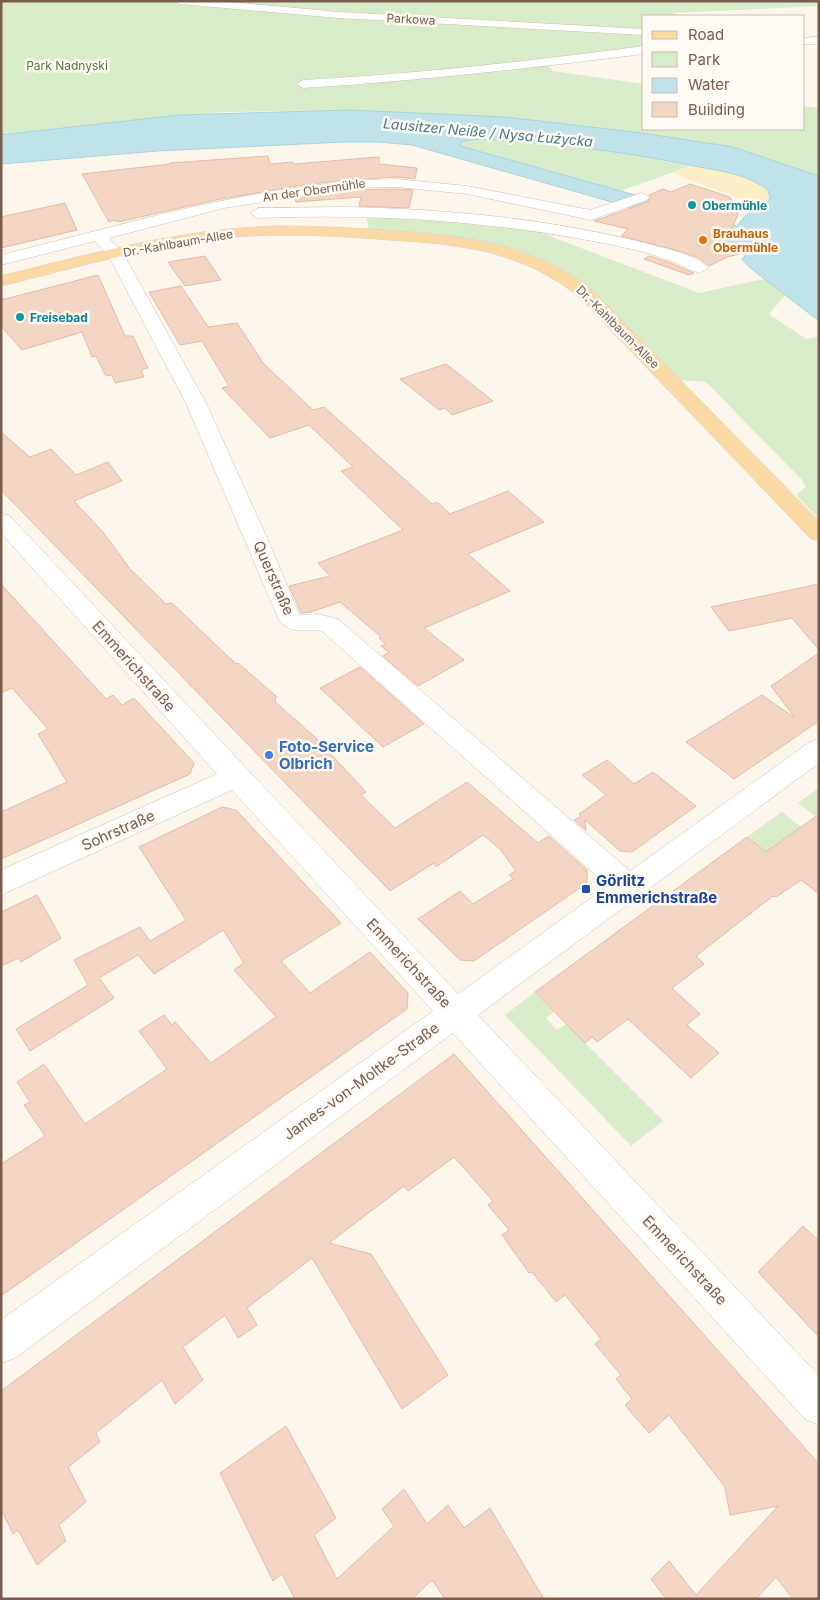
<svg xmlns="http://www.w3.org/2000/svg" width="820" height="1600" font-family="Inter,sans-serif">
	<rect width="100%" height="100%" fill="#fdf6ec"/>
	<path fill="#d8ecc9" d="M1 1H819V6L674 13 676 16H644V49L545 63 553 71 644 84V129H804V106L819 108V176L733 147 642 133 505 117 349 110 230 112 179 115 1 135Z
		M475 139C550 143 616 151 690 166L621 191 460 146 461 142Z
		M366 214 487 222 539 232 699 293 764 279 785 295 769 314 806 339 819 337V519L796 495 806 487 802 480 706 382 681 380 591 290C518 237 455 236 369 230Z
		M819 788V813L815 816 798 803Z
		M782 812 801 827 766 852 747 837Z
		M535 992 554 1012 546 1018 557 1030 566 1024 663 1121 631 1146 505 1015Z"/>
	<path fill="#fcefc7" d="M690 166C718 171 745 173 768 190L770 198 762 207 672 173Z"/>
	<path fill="#bfe3e8" stroke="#a5d3da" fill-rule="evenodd" d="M349 110 505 117 642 133 733 147 819 176V321L749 267 742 259 745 257 740 246 688 226 619 204 412 145 379 142H344L157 151 1 164V135L179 115ZM475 139C549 143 616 150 689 165 717 171 744 172 768 190L770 198 766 204 746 215 737 226 621 191 460 146 461 142Z"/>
	<path fill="#f3d5c3" stroke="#e6bba3" d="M268 156 270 164 293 162 294 164 379 157V164L417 168 415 179 397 177 346 180 296 186 216 200 118 222 115 220 109 222 82 174 170 164V163Z
		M690 184 730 197 738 215 725 242 749 252 727 257 709 266 699 258 683 252 621 236 628 229 594 221 648 202 651 198 649 195 663 189 671 192Z
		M397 189 413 190 409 208 359 206 361 197 296 202 295 199 354 190Z
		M65 203 77 230 1 248V217Z
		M205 256 221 280 185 286 168 262Z
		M650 256 671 263 694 273 689 275 644 259Z
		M98 275 125 336H133L148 368 141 370 144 377 115 383 112 375 106 376 96 356 92 357 82 332 22 350 1 326V300Z
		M181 286 208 327 237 323 264 364 313 410 324 407 432 504 437 502 450 514 508 491 544 522 468 554 510 591 424 628 464 660 418 686 383 656 389 652 381 646 385 644 379 638 381 637 340 602 311 612 301 613 289 586 330 576 318 563 403 530 341 471 353 467 309 425 270 438 222 388 229 386 202 341 180 345 149 292Z
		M446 364 459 374 493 401 452 415 445 408 439 410 400 379Z
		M1 432 30 457 51 449 76 475 108 462 122 481 74 501 103 532 130 569 166 604 172 603 236 664 238 663 276 696 275 702 315 737 366 792 361 795 395 828 467 782 538 843 549 836 587 870V883L474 961 460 960 418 919 460 891 473 904 513 879 509 875 516 871 500 849 483 835 436 867 434 863 390 891 1 490Z
		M1 584 106 699 113 695 122 705 134 698 194 763 190 774 1 859V812L67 782 38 734 48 729 12 688 1 693Z
		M819 584V650L792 618 729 631 711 607Z
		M819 653V721L734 779 686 742 762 695 795 718 771 686Z
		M360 667 424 724 383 747 320 688Z
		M607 760 634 784 653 772 696 806 632 852 620 851 585 820 586 830 574 820 581 816 579 814 606 795 582 775Z
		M222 807 236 810 341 923 281 961 310 993 370 952 408 993 407 1009 1 1296V1164L45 1136 24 1105 30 1102 17 1082 44 1064 85 1124 167 1069 139 1031 164 1015 172 1025 175 1022 211 1063 276 1017 234 970 244 963 223 930 154 974 138 955 99 978 114 998 30 1051 16 1029 88 985 74 960 140 927 150 941 186 920 139 847Z
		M819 814V894L801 880 776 897 773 896 696 956 704 964 672 988 700 1014 687 1025 719 1053 691 1078 628 1019 597 1042 592 1037 585 1043 535 992 747 837 766 852Z
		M37 895 61 938 21 962 19 958 1 966V912Z
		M454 1054 819 1464V1599H793L776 1577 756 1599H666L651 1579 669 1561 696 1595 778 1506 730 1515 725 1487 669 1415 649 1433 625 1405 632 1399 616 1379 621 1375 595 1344 601 1339 565 1295 556 1302 532 1272 529 1273 502 1235 509 1230 488 1205 493 1201 454 1157 408 1191 404 1186 329 1243 371 1254 448 1375 402 1409 312 1258 247 1308 257 1325 238 1338 225 1315 183 1347 203 1380 175 1404 162 1380 96 1433 100 1442 68 1467 86 1502 59 1525 66 1541 37 1565 18 1530 13 1534 1 1509V1391Z
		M803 1226 819 1241V1337L758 1272Z
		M286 1426 336 1518 314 1535 337 1579 394 1526 382 1509 404 1489 427 1524 448 1505 464 1528 490 1508 544 1599H445L432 1580 412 1599H295L282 1574 273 1581 220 1473Z"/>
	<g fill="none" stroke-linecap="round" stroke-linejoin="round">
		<defs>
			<path id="minor" d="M174 1H219L339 12 644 29V35L339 18 179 4Z
				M819 37V44H804V38Z
				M644 46V54C531 68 417 81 303 88L297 84 303 80C417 74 530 61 644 46Z
				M397 179 467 186 590 210 642 193 649 197 647 200 591 220 467 194 397 187 354 188 224 208 109 238 123 253 206 403 271 547 298 612 300 615 317 614 338 619 630 871 810 742 819 739V763L478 1015 819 1376V1425L805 1419 453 1033 15 1358 1 1363V1320L433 1011 232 790 1 895V870L217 774 1 533V514L9 515 458 994 608 886 322 631C304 627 293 637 279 620L186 403 108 255 95 241 1 265V255C131 223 262 182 397 179Z
				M345 207C449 209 552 219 653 245 667 249 700 256 708 268L700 273C690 270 681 265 672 261 660 257 648 253 636 250 511 222 385 213 258 218L250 213 258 208Z"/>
			<path id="major" d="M279 226C319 226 358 228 397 231 468 236 534 245 591 289L819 521V541L811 539 579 297C522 251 461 244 390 240 339 236 287 233 235 237 156 244 78 267 1 286V276C93 253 184 228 279 226Z"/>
		</defs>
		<use href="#minor" stroke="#d1beb0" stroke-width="1"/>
		<use href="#major" stroke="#dad1cd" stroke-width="1"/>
		<use href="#minor" fill="#fff" fill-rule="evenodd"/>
		<use href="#major" fill="#fbd9a5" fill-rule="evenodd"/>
	</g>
	<g fill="#0f9aa8" stroke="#fffaf3" stroke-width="2">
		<circle cx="692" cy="205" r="5"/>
		<circle cx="20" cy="317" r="5"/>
	</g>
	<circle fill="#e8710a" stroke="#fffaf3" stroke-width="2" cx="703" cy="240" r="5"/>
	<circle fill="#3f7fe0" stroke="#fffaf3" stroke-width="2" cx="269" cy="755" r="5"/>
	<rect fill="#1a4fb4" stroke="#fffaf3" stroke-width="2" x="581" y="884" width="10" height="10" rx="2.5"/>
	<g text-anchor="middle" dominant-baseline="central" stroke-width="5" stroke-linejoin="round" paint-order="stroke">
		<g font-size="12" fill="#7a5c4d" stroke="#fffaf3">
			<text transform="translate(411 19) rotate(3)">Parkowa</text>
			<text transform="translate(314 190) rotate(-8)">An der Obermühle</text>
			<text transform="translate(178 243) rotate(-10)">Dr.-Kahlbaum-Allee</text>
			<text transform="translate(618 327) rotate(45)">Dr.-Kahlbaum-Allee</text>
		</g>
		<g font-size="12" fill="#537a41" stroke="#fffaf3">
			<text x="67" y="65">Park Nadnyski</text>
		</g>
		<g font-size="12" font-weight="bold" fill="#0d838f" stroke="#fffaf3" text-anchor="start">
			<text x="702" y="205">Obermühle</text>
			<text x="30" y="317">Freisebad</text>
		</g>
		<g font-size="12" font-weight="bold" fill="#c56008" stroke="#fffaf3" text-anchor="start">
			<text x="713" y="233">Brauhaus<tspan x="713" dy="14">Obermühle</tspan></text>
		</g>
		<g font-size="14" font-style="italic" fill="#437c86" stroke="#fffaf3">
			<text transform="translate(488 132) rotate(5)">Lausitzer Neiße / Nysa Łużycka</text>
		</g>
		<g font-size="15" fill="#7a5c4d" stroke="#fffaf3">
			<text transform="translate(274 578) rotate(66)">Querstraße</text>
			<text transform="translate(134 666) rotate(48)">Emmerichstraße</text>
			<text transform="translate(118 830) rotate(-24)">Sohrstraße</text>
			<text transform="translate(409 963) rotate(47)">Emmerichstraße</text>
			<text transform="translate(361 1081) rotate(-36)">James-von-Moltke-Straße</text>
			<text transform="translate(685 1260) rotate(47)">Emmerichstraße</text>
		</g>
		<g font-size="15" font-weight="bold" fill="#366cbe" stroke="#fffaf3" text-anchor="start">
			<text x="279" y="746">Foto-Service<tspan x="279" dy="17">Olbrich</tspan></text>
		</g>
		<g font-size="15" font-weight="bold" fill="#164399" stroke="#fffaf3" text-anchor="start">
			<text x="596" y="880">Görlitz<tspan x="596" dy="17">Emmerichstraße</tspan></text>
		</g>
	</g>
	<rect width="820" height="1600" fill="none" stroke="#7a5c4d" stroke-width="5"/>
	<rect x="642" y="15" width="162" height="115" fill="#fffaf3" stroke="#cabbb1"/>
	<rect x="652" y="31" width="25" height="8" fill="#fbd9a5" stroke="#cabbb1"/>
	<text x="688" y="40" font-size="15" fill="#7a5c4d">Road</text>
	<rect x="652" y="52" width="25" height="15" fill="#d8ecc9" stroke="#cabbb1"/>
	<text x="688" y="65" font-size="15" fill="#7a5c4d">Park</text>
	<rect x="652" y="78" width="25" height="15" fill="#bfe3e8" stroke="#cabbb1"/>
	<text x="688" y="90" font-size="15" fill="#7a5c4d">Water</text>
	<rect x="652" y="102" width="25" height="15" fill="#f3d5c3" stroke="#cabbb1"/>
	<text x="688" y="115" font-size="15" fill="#7a5c4d">Building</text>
</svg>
